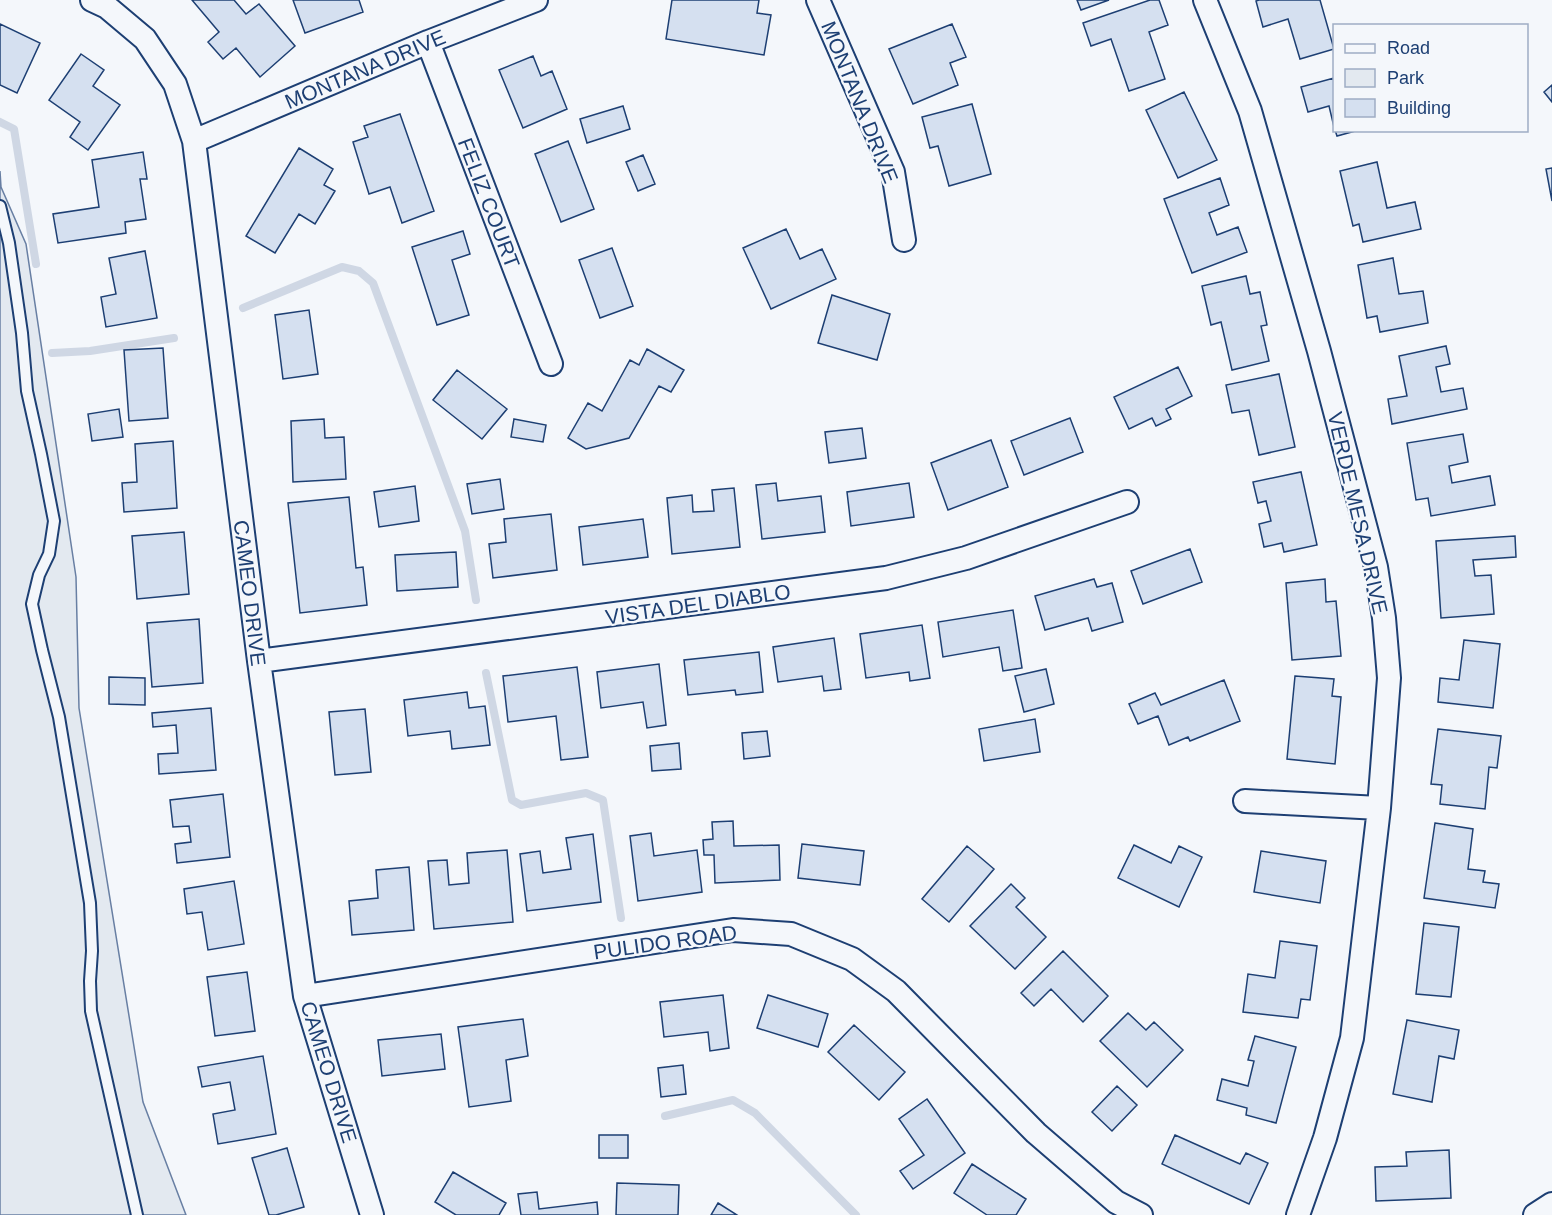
<svg xmlns="http://www.w3.org/2000/svg" width="1552" height="1215" font-family="Arial,sans-serif">
	<rect width="100%" height="100%" fill="#f4f7fb"/>
	<path fill="#e3e9f0" stroke="#687fa3" stroke-width="1.5" d="M0 171 1 187 26 244 76 577 79 708 143 1102 186 1215H0Z"/>
	<g fill="none" stroke-linecap="round" stroke-linejoin="round">
		<path stroke="#cfd7e4" stroke-width="8" d="M0 122 14 129 36 264
			M243 308 342 267 359 271 373 283 465 531 476 600
			M52 353 90 351 174 338
			M486 673 512 800 521 805 586 793 603 800 621 918
			M665 1116 733 1100 755 1113 856 1215"/>
	</g>
	<path fill="#d5e0f0" stroke="#1d3f73" stroke-width="1.5" d="M192 0H234L246 14 259 4 295 46 260 77 236 48 223 59 208 42 219 32Z
		M293 0H359L363 12 305 33Z
		M672 0H759L757 13 771 15 764 55 666 39Z
		M1077 0H1109L1081 10Z
		M1150 0H1159L1168 25 1149 32 1165 79 1129 91 1111 39 1091 46 1083 23Z
		M1259 0H1320L1334 49 1300 59 1288 19 1263 27 1256 1Z
		M0 24 40 43 17 93 0 85Z
		M952 24 966 57 950 63 958 85 913 104 889 49Z
		M81 54 104 70 93 86 120 105 88 150 70 137 80 122 49 100Z
		M533 56 541 76 552 71 567 109 523 128 499 70Z
		M1334 78V127L1329 106 1308 112 1301 87Z
		M1552 85V102L1544 92Z
		M1184 92 1217 160 1178 178 1146 110Z
		M972 104 991 174 949 186 938 146 930 148 922 117Z
		M623 106 630 129 587 143 580 119Z
		M400 114 434 211 402 223 390 187 369 194 353 142 368 137 364 126Z
		M1335 130H1359L1337 136Z
		M568 141 594 209 561 222 535 154Z
		M299 148 333 169 324 185 335 191 315 224 299 214 275 253 246 236Z
		M143 152 147 179H140L146 219 125 222 126 233 58 243 53 214 99 207 92 160Z
		M643 155 655 184 638 191 626 162Z
		M1377 162 1387 208 1415 202 1421 229 1363 242 1359 224 1353 226 1340 171Z
		M1552 168V201L1546 169Z
		M1220 178 1229 205 1209 213 1217 235 1238 227 1247 252 1192 273 1164 199Z
		M786 229 800 259 822 249 836 279 771 309 743 248Z
		M463 231 470 254 452 260 469 315 437 325 412 247Z
		M612 248 633 306 600 318 579 260Z
		M145 251 157 318 106 327 101 297 116 294 109 258Z
		M1393 258 1399 294 1423 291 1428 323 1380 332 1377 316 1367 318 1358 265Z
		M1246 276 1250 294 1260 292 1267 325 1261 326 1269 361 1232 370 1221 322 1211 325 1202 286Z
		M832 295 890 314 877 360 818 343Z
		M309 310 318 374 283 379 275 315Z
		M1446 346 1450 364 1436 367 1441 392 1463 388 1467 409 1392 424 1388 399 1407 396 1399 356Z
		M163 348 168 418 129 421 124 350Z
		M647 349 684 370 671 392 659 386 629 438 586 449 568 438 588 403 602 411 630 360 639 365Z
		M1178 367 1192 396 1166 409 1171 419 1156 426 1152 418 1129 429 1114 397Z
		M457 370 507 409 482 439 433 400Z
		M1279 374 1295 447 1259 455 1249 410 1232 413 1226 385Z
		M119 409 123 437 92 441 88 414Z
		M1070 418 1083 452 1024 475 1011 441Z
		M324 419 325 438 344 437 346 479 293 482 291 421Z
		M514 419 546 425 543 442 511 437Z
		M862 428 866 458 829 463 825 432Z
		M1463 434 1468 462 1449 466 1452 483 1490 476 1495 505 1431 516 1428 498 1416 500 1407 443Z
		M991 440 1008 487 948 510 931 463Z
		M173 441 177 508 124 512 122 483 137 482 135 444Z
		M1301 472 1317 545 1284 552 1282 543 1264 547 1259 524 1271 521 1266 501 1258 503 1253 482Z
		M500 479 504 509 472 514 467 484Z
		M776 483 778 501 821 496 825 532 762 539 756 485Z
		M909 483 914 517 851 526 847 492Z
		M415 486 419 521 379 527 374 492Z
		M734 488 740 547 672 554 667 498 692 495 693 512 714 511 712 490Z
		M349 497 356 568 363 567 367 605 300 613 288 503Z
		M551 514 557 570 493 578 489 544 506 542 504 519Z
		M643 519 648 557 583 565 579 527Z
		M184 532 189 594 137 599 132 536Z
		M1515 536 1516 557 1473 560 1475 576 1491 575 1494 614 1441 618 1436 541Z
		M1190 549 1202 582 1143 604 1131 571Z
		M456 552 458 587 397 591 395 555Z
		M1094 579 1097 587 1112 583 1123 622 1092 631 1088 618 1045 630 1035 596Z
		M1325 579 1326 602 1336 601 1341 656 1292 660 1286 583Z
		M1013 610 1022 668 1003 671 999 647 943 657 938 622Z
		M199 619 203 683 152 687 147 623Z
		M922 625 930 678 910 681 909 672 866 678 860 634Z
		M834 638 841 689 824 691 822 676 778 682 773 647Z
		M1464 640 1500 644 1493 708 1438 702 1440 678 1459 680Z
		M759 652 763 692 736 695 735 690 688 695 684 660Z
		M659 664 666 725 647 728 643 702 601 708 597 672Z
		M577 667 588 757 561 760 556 716 508 722 503 676Z
		M1046 669 1054 704 1024 712 1015 676Z
		M1295 676 1334 679 1332 696 1341 697 1335 764 1287 759Z
		M109 677 145 678V705L109 704Z
		M1224 680 1240 721 1190 741 1188 737 1169 745 1158 716 1138 724 1129 704 1155 693 1161 705Z
		M467 692 469 708 485 706 490 745 452 749 450 731 408 736 404 700Z
		M211 708 216 770 159 774 158 754 178 753 176 725 153 727 152 713Z
		M365 709 371 772 335 775 329 712Z
		M1035 719 1040 752 984 761 979 729Z
		M1438 729 1501 736 1497 768 1489 767 1485 809 1440 804 1442 785 1431 784Z
		M767 731 770 756 744 759 742 733Z
		M679 743 681 769 652 771 650 746Z
		M223 794 230 857 177 863 175 844 191 842 189 826 173 827 170 800Z
		M733 821 734 846 779 845 780 880 715 883 714 855H704L703 840 713 839 712 822Z
		M1435 823 1473 829 1468 869 1485 871 1483 882 1499 884 1495 908 1424 898Z
		M651 833 654 856 697 850 702 892 638 901 630 836Z
		M593 834 601 902 527 911 520 854 540 851 543 873 571 869 566 838Z
		M802 844 864 851 860 885 798 878Z
		M1134 845 1171 863 1179 846 1202 857 1179 907 1118 878Z
		M967 846 994 869 949 922 922 899Z
		M507 850 513 922 434 929 428 861 447 860 449 885 469 883 467 853Z
		M1261 851 1326 861 1320 903 1254 892Z
		M409 867 414 930 352 935 349 901 378 898 376 870Z
		M234 881 244 944 208 950 202 912 187 914 184 889Z
		M1011 884 1025 898 1016 907 1046 937 1015 969 970 926Z
		M1424 923 1459 927 1451 997 1416 994Z
		M1280 941 1317 946 1310 1000 1301 999 1298 1018 1243 1012 1248 974 1275 978Z
		M1063 951 1108 996 1083 1022 1051 989 1034 1006 1021 993Z
		M247 972 255 1031 215 1036 207 977Z
		M723 995 729 1048 710 1051 708 1032 664 1037 660 1002Z
		M768 995 828 1014 818 1047 757 1028Z
		M1128 1013 1146 1030 1154 1022 1183 1050 1147 1087 1100 1041Z
		M523 1019 528 1056 506 1060 511 1101 469 1107 458 1027Z
		M1407 1020 1459 1030 1454 1059 1439 1056 1432 1102 1393 1094Z
		M854 1025 905 1072 879 1100 828 1052Z
		M441 1034 445 1069 382 1076 378 1040Z
		M1255 1036 1296 1047 1276 1123 1246 1115 1247 1108 1217 1100 1222 1079 1248 1086 1254 1061 1248 1060Z
		M263 1056 276 1134 218 1144 213 1114 235 1110 230 1082 202 1087 198 1067Z
		M683 1065 686 1094 661 1097 658 1068Z
		M1117 1086 1137 1105 1112 1131 1092 1112Z
		M927 1099 965 1153 913 1189 900 1171 924 1155 899 1119Z
		M599 1135H628V1158H599Z
		M1175 1135 1240 1164 1246 1153 1268 1163 1249 1204 1162 1164Z
		M287 1148 304 1207 276 1215H269L252 1158Z
		M1449 1150 1451 1198 1376 1201 1375 1167 1407 1166 1406 1152Z
		M972 1164 1026 1199 1016 1215H987L954 1193Z
		M453 1172 506 1203 499 1215H456L435 1202Z
		M617 1183 679 1185 678 1215H616Z
		M537 1192 539 1209 597 1202 598 1215H521L518 1194Z
		M718 1203 737 1215H711Z"/>
	<g fill="none" stroke-linecap="round" stroke-linejoin="round">
		<defs>
			<path id="lane" d="M0 206 9 243 22 333 27 391 41 454 54 521 49 554 39 575 32 604 42 650 59 717 90 903 92 951 90 981 91 1011 137 1215"/>
			<path id="street" d="M92 0 107 7 145 39 175 84 194 141 259 661 305 996 372 1215
				M818 0 893 172 904 240
				M1205 0 1250 111 1319 351 1376 567 1384 618 1389 678 1379 808 1352 1038 1325 1138 1298 1215
				M428 42 551 364
				M194 141 428 42 536 0
				M259 661 886 578 966 558 1127 502
				M1245 801 1379 808
				M305 996 733 930 791 934 852 959 896 991 1036 1133 1116 1202 1141 1215
				M1535 1215 1552 1204"/>
		</defs>
		<use href="#lane" stroke="#1d3f73" stroke-width="14"/>
		<use href="#street" stroke="#1d3f73" stroke-width="26"/>
		<use href="#lane" stroke="#f4f7fb" stroke-width="10"/>
		<use href="#street" stroke="#f4f7fb" stroke-width="22"/>
	</g>
	<g text-anchor="middle" dominant-baseline="central" stroke-width="4.5" stroke-linejoin="round" paint-order="stroke">
		<g font-size="21" fill="#1d3f73" stroke="#f4f7fb">
			<text transform="translate(365 69) rotate(-23)">MONTANA DRIVE</text>
			<text transform="translate(860 102) rotate(68)">MONTANA DRIVE</text>
			<text transform="translate(489 203) rotate(69)">FELIZ COURT</text>
			<text transform="translate(1358 513) rotate(77)">VERDE MESA DRIVE</text>
			<text transform="translate(250 593) rotate(83)">CAMEO DRIVE</text>
			<text transform="translate(698 604) rotate(-8)">VISTA DEL DIABLO</text>
			<text transform="translate(665 942) rotate(-8)">PULIDO ROAD</text>
			<text transform="translate(329 1072) rotate(73)">CAMEO DRIVE</text>
		</g>
	</g>
	<rect x="1333" y="24" width="195" height="108" fill="#f4f7fb" stroke="#9eadc5" stroke-width="1.5"/>
	<rect x="1345" y="44" width="30" height="9" fill="#f4f7fb" stroke="#9eadc5" stroke-width="1.5"/>
	<text x="1387" y="54" font-size="18" fill="#1d3f73">Road</text>
	<rect x="1345" y="69" width="30" height="18" fill="#e3e9f0" stroke="#9eadc5" stroke-width="1.5"/>
	<text x="1387" y="84" font-size="18" fill="#1d3f73">Park</text>
	<rect x="1345" y="99" width="30" height="18" fill="#d5e0f0" stroke="#9eadc5" stroke-width="1.5"/>
	<text x="1387" y="114" font-size="18" fill="#1d3f73">Building</text>
</svg>
